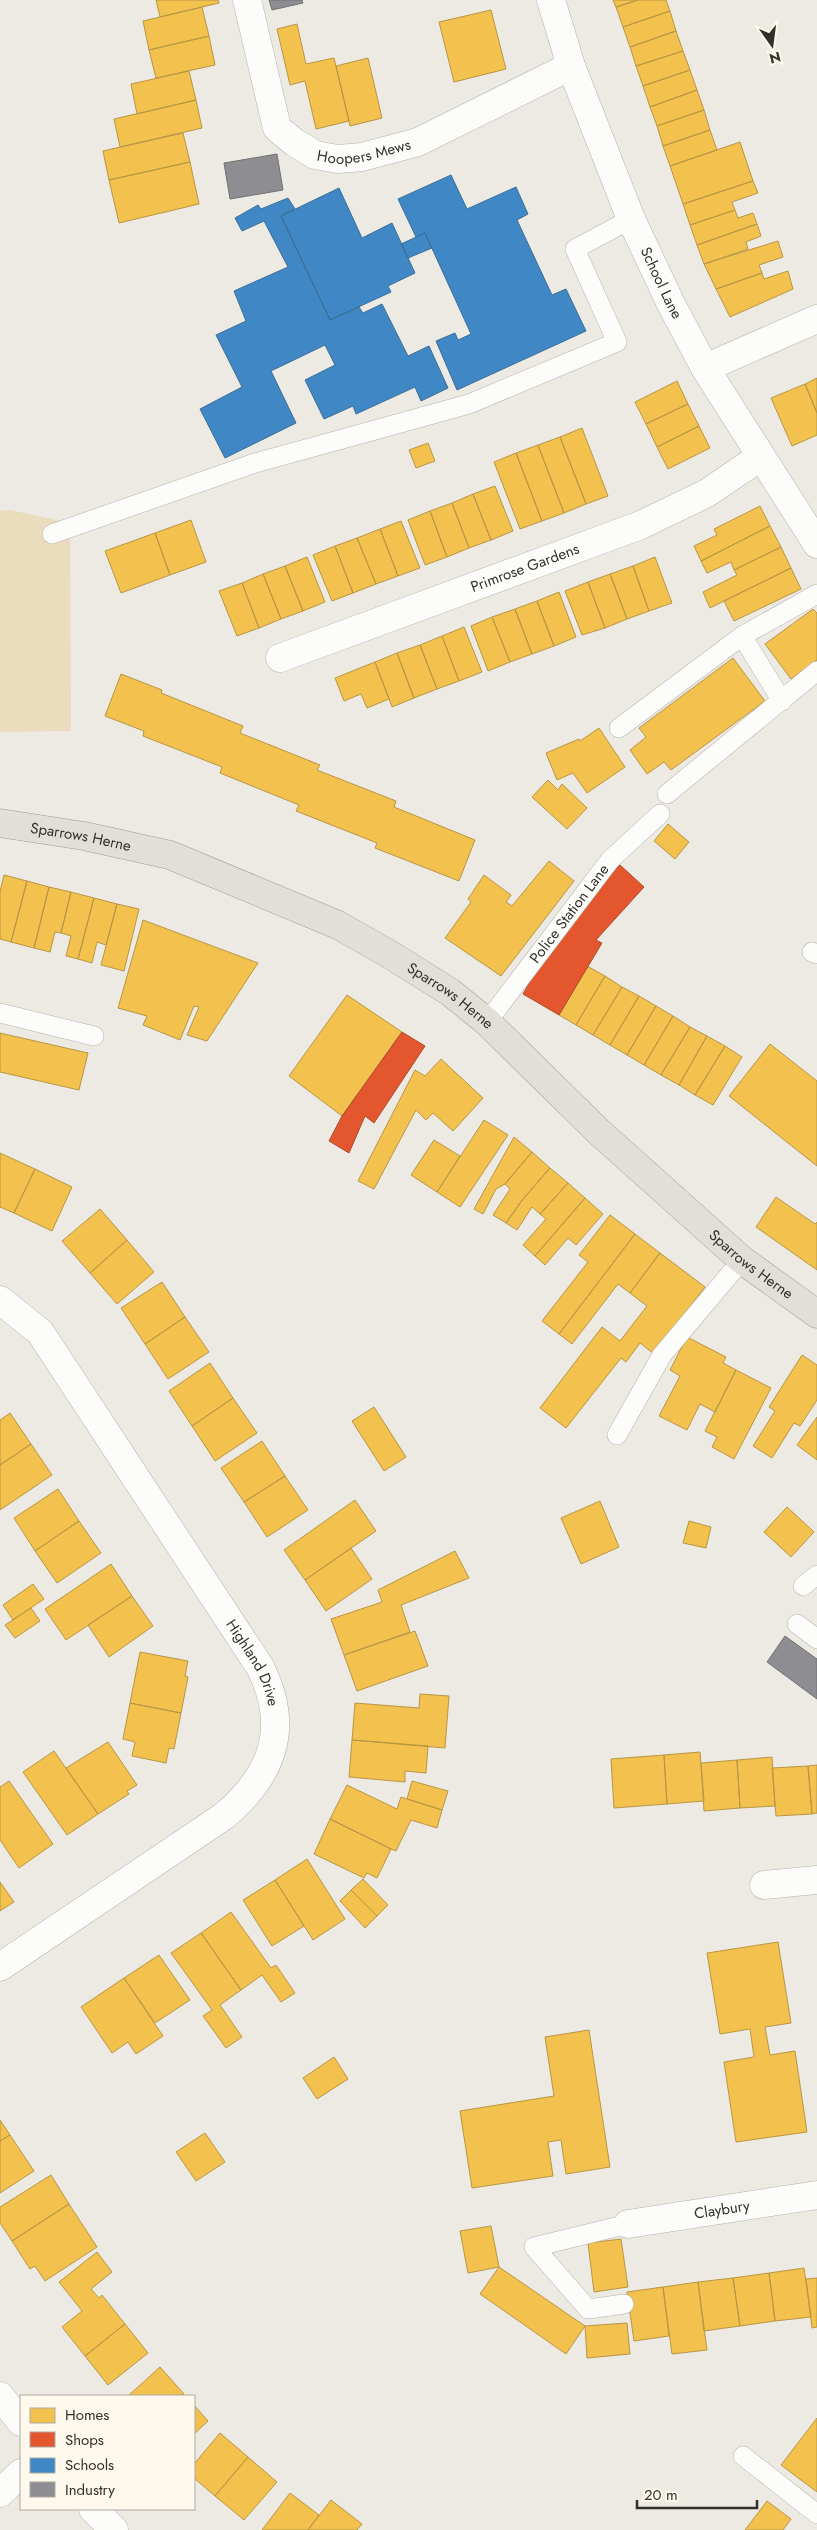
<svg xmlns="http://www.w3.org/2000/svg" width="817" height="2530" font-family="Jost,sans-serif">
	<rect width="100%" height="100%" fill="#edeae3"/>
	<path fill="#e9ddbe" d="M10 510 70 523 71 731 0 732V511Z"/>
	<path fill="#f2c14e" stroke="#b89644" d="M156 0H218L219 3 160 17Z
		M613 0H638L616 7Z
		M638 0H666L670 11 623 27 616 7Z
		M202 7 209 36 149 50 143 21Z
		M491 10 506 69 454 82 439 22Z
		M670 11 676 31 630 47 623 27Z
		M297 24 306 64 334 58 349 121 316 129 305 81 290 85 277 29Z
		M676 31 683 51 636 66 630 47Z
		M209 36 215 65 156 78 149 50Z
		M683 51 690 70 643 86 636 66Z
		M368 58 382 118 350 126 336 66Z
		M690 70 697 90 650 107 643 86Z
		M189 71 196 100 137 114 131 84Z
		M697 90 704 110 657 126 650 107Z
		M196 100 202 128 120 147 114 119Z
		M704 110 710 130 663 146 657 126Z
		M710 130 717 150 670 166 663 146Z
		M183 133 190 162 109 180 103 151Z
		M740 142 753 181 683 204 670 166Z
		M190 162 199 204 119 223 109 180Z
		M753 181 758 193 732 202 735 210 690 225 683 204Z
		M735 210 738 218 753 213 757 224 697 245 690 225Z
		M757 224 761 236 746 242 748 249 704 264 697 245Z
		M778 241 783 257 759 265 762 273 716 289 704 264Z
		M788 271 793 289 730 317 716 289 762 273 764 279Z
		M817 378V413L805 384Z
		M677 381 688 404 646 424 635 402Z
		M805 384 817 413V435L792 446 771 398Z
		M688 404 699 426 657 447 646 424Z
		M699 426 710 448 668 469 657 447Z
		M582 428 608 496 586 504 560 437Z
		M560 437 586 504 564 513 538 445Z
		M428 443 435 461 416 468 409 450Z
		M538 445 564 513 542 521 516 453Z
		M516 453 542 521 520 529 494 462Z
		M495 486 513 531 491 540 473 494Z
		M473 494 491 540 469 548 452 503Z
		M452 503 469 548 447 557 430 511Z
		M760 506 770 526 701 561 694 546 717 535 714 529Z
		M430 511 447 557 425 565 408 520Z
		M191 520 206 562 170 575 155 533Z
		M401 521 420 568 398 576 380 529Z
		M770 526 781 547 734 570 731 562 707 573 701 561Z
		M380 529 398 576 376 584 357 538Z
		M155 533 170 575 121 593 105 551Z
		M357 538 376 584 353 593 335 546Z
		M335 546 353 593 332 601 313 555Z
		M781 547 791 568 710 608 703 592 737 575 734 570Z
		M307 557 325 602 303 611 285 566Z
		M655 557 672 603 649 611 633 566Z
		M285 566 303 611 281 619 263 574Z
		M633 566 649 611 627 619 610 574Z
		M791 568 801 589 734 621 724 601Z
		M263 574 281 619 259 628 242 583Z
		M610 574 627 619 605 628 588 582Z
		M588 582 605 628 582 635 565 591Z
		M242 583 259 628 237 636 219 591Z
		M559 592 576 637 554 646 537 601Z
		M537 601 554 646 532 654 515 609Z
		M515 609 532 654 510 662 492 617Z
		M813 609 817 613V660L791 679 765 644Z
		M492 617 510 662 488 671 471 626Z
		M464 627 482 672 459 681 442 636Z
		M442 636 459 681 437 689 420 645Z
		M420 645 437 689 414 698 397 653Z
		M397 653 414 698 392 707 375 662Z
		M733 658 765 701 671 770 664 762 647 774 630 750 646 737 639 728Z
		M375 662 389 699 367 708 361 694 344 701 335 678Z
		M121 674 162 690 161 693 243 726 240 733 320 765 317 770 396 801 394 807 475 840 459 881 375 848 377 843 296 811 299 805 220 773 222 767 143 736 144 731 105 716Z
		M599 728 625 767 587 793 573 773 557 780 546 753 579 739 580 741Z
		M548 780 558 790 562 784 587 808 567 829 532 797Z
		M668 824 689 842 675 859 654 841Z
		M549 861 574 881 501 976 445 938 471 902 468 899 484 875 511 895 506 902 512 906Z
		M4 875 27 881 11 942 0 939V891Z
		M27 881 49 887 34 948 11 942Z
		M49 887 71 892 61 933 55 932 50 952 34 948Z
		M71 892 94 898 78 959 66 956 71 936 61 933Z
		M94 898 117 904 106 945 97 942 92 963 78 959Z
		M117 904 139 909 124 971 101 965Z
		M143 920 258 963 207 1041 187 1035 199 1007 194 1006 180 1040 143 1025 147 1016 118 1008Z
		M587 966 605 976 576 1025 559 1015Z
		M605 976 622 987 593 1035 576 1025Z
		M622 987 639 996 610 1045 593 1035Z
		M347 995 402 1032 342 1116 289 1076Z
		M639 996 656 1006 627 1055 610 1045Z
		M656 1006 673 1016 644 1065 627 1055Z
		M673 1016 690 1027 661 1075 644 1065Z
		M690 1027 707 1036 679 1085 661 1075Z
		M0 1033 88 1053 79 1090 0 1072Z
		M707 1036 725 1046 695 1095 679 1085Z
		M770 1044 817 1081V1166L729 1096Z
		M725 1046 742 1057 713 1105 695 1095Z
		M441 1059 483 1098 453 1131 433 1113 426 1120 416 1110 374 1189 358 1181 415 1070 425 1076Z
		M484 1120 508 1135 460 1207 437 1192Z
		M514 1137 532 1152 505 1184 496 1189 483 1214 474 1209Z
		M434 1140 460 1156 437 1192 411 1175Z
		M532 1152 550 1168 523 1199 506 1223 493 1215 510 1189 505 1184Z
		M0 1153 35 1169 14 1213 0 1207Z
		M550 1168 568 1183 540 1214 532 1207 517 1230 506 1223 523 1199Z
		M35 1169 72 1187 52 1231 14 1213Z
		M568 1183 585 1198 535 1256 523 1245 546 1219 540 1214Z
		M776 1197 815 1224 817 1222V1270L756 1227Z
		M585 1198 603 1214 576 1245 568 1238 545 1265 535 1256Z
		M100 1209 127 1240 90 1273 62 1241Z
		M610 1215 635 1234 559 1334 542 1321 588 1262 579 1255Z
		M635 1234 660 1253 630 1293 618 1284 572 1344 559 1334Z
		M127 1240 154 1272 117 1304 90 1273Z
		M660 1253 705 1287 654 1354 640 1343 626 1362 621 1358 566 1428 540 1408 602 1327 620 1341 647 1306 630 1293Z
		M162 1282 185 1317 145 1344 121 1308Z
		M185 1317 209 1352 168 1379 145 1344Z
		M687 1337 726 1357 723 1363 736 1370 715 1412 700 1404 687 1430 659 1416 680 1376 670 1370Z
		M802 1355 817 1365V1400L800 1426 794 1423 772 1458 753 1446 775 1411 769 1407Z
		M210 1363 233 1398 192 1426 169 1391Z
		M736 1370 771 1388 734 1459 712 1447 717 1437 705 1431Z
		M233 1398 257 1433 215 1461 192 1426Z
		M374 1407 406 1457 384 1471 352 1421Z
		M10 1413 31 1444 0 1465V1420Z
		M817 1417V1460L797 1445Z
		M262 1441 285 1476 244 1502 221 1468Z
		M31 1444 52 1475 0 1510V1465Z
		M285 1476 308 1510 267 1537 244 1502Z
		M58 1489 79 1521 35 1551 14 1518Z
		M355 1500 376 1531 305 1580 284 1550Z
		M600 1501 619 1547 581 1564 561 1518Z
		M787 1507 814 1532 791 1557 764 1532Z
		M79 1521 101 1553 57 1583 35 1551Z
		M689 1521 711 1527 706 1548 683 1543Z
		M351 1548 372 1579 326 1611 305 1580Z
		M455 1551 469 1578 401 1605 410 1632 344 1655 331 1619 382 1602 378 1590Z
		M111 1564 132 1596 66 1640 45 1609Z
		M33 1584 44 1599 13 1620 3 1605Z
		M132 1596 153 1626 109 1657 88 1625Z
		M31 1608 40 1621 15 1638 5 1625Z
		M415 1631 428 1666 357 1691 344 1655Z
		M140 1652 188 1661 185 1676 188 1677 181 1713 130 1703Z
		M420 1694 449 1696 445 1748 352 1740 355 1703 419 1708Z
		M130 1703 181 1713 174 1749 169 1748 166 1763 132 1756 135 1742 123 1739Z
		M352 1740 428 1746 426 1773 405 1771V1782L349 1777Z
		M108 1742 137 1785 127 1791 129 1794 98 1814 66 1768Z
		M54 1751 98 1814 67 1835 23 1772Z
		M700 1752 704 1801 667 1804 664 1755Z
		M664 1755 667 1804 614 1808 611 1759Z
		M772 1757 775 1806 740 1808 737 1760Z
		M737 1760 740 1808 704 1811 701 1763Z
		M817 1765V1813L812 1814 808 1766Z
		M808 1766 812 1814 776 1816 772 1768Z
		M9 1781 53 1844 19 1868 0 1840V1787Z
		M412 1781 448 1791 442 1810 407 1799Z
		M347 1785 397 1809 401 1797 442 1810 437 1828 411 1820 396 1851 391 1849 330 1819Z
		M330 1819 391 1849 377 1878 367 1873 364 1878 314 1854Z
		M307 1859 345 1919 313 1940 275 1880Z
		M363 1879 388 1905 377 1916 351 1890Z
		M275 1880 304 1926 272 1946 243 1900Z
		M0 1882 14 1902 0 1911Z
		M351 1890 377 1916 365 1928 340 1901Z
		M231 1912 271 1968 276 1965 295 1993 281 2002 262 1975 241 1990 201 1933Z
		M201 1933 241 1990 220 2005 242 2037 226 2048 203 2016 212 2010 171 1953Z
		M778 1942 791 2023 765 2027 770 2055 795 2051 807 2132 736 2142 724 2062 754 2057 750 2029 720 2034 707 1953Z
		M159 1955 190 2000 155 2023 124 1978Z
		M124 1978 163 2036 136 2054 128 2042 112 2053 81 2007Z
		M589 2030 610 2167 566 2174 561 2140 548 2142 553 2176 472 2188 460 2111 554 2096 545 2037Z
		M334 2057 348 2079 317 2099 303 2078Z
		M0 2120 10 2135 0 2141Z
		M205 2133 225 2162 196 2181 176 2152Z
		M10 2135 34 2171 0 2193V2141Z
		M51 2175 69 2204 12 2241 0 2223V2207Z
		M69 2204 97 2247 45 2281 35 2266 30 2269 12 2241Z
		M491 2226 499 2267 468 2273 460 2231Z
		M621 2239 628 2287 594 2292 588 2243Z
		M97 2252 112 2272 91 2289 99 2298 102 2295 125 2324 85 2356 62 2327 82 2311 59 2282Z
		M499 2267 585 2326 566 2354 480 2294Z
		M804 2268 811 2317 775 2321 769 2273Z
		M769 2273 775 2321 740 2326 733 2278Z
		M733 2278 740 2326 704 2331 698 2282Z
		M817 2278V2327L812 2328 806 2279Z
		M698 2282 707 2350 672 2354 663 2287Z
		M663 2287 669 2336 634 2341 627 2292Z
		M627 2323 630 2354 587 2358 585 2326Z
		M125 2324 148 2353 108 2385 85 2356Z
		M160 2367 184 2394 182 2396H128Z
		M194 2405 208 2421 194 2434Z
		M817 2418V2492L781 2465Z
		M220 2433 248 2457 215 2496 194 2478V2464Z
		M248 2457 277 2482 244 2520 215 2496Z
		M290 2493 319 2515 308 2530H262Z
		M331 2500 362 2524 357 2530H308Z
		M767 2501 791 2519 783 2530H745Z"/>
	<path fill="#e4572e" stroke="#af4b2d" d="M620 865 644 887 596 940 602 943 559 1015 523 994 551 945 575 914Z
		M402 1032 425 1046 374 1123 365 1116 349 1153 329 1141 342 1116Z"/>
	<path fill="#3f88c5" stroke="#3b6e97" d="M451 175 467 209 516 187 528 214 517 220 552 295 566 289 586 331 457 390 436 341 455 333 458 340 471 334 425 233 416 237 398 199Z
		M339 188 362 238 392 223 415 273 388 286 391 292 330 320 281 216Z
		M288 198 295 209 281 216 330 320 359 307 363 313 382 304 408 356 429 346 448 388 421 401 415 387 356 414 353 406 324 419 305 380 335 365 325 345 271 371 296 423 225 458 200 409 242 387 216 335 246 321 234 291 288 267 264 221 242 231 235 218 258 205 261 209Z
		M425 233 432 248 408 258 401 244Z"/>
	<path fill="#8d8d92" stroke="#727173" d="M269 0H302L303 3 272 10Z
		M277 154 283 190 230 199 224 163Z
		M785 1636 817 1659V1699L767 1662Z"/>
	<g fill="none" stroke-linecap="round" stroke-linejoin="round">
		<defs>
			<g id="lane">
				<path d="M52 534 255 463 469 404 617 342 575 249 631 219"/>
				<path d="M742 636 782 701"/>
				<path d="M619 728 742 636 817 594"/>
				<path d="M667 794 817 671"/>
				<path d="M812 952 817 954"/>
				<path d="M0 1013 94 1036"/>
				<path id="s1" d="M487 1022 610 860 660 814"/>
				<path d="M617 1435 662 1355 742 1260"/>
				<path d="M803 1586 817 1575"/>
				<path d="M797 1624 817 1639"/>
				<path d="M624 2304 588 2309 534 2247 628 2224"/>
				<path d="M743 2456 817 2514"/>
			</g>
			<g id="street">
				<path id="s2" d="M247 0 277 128 294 142 315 155 338 159 362 157 418 142 571 66"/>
				<path d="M705 368 817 319"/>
				<path id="s3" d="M280 658 641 525 707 493 760 457"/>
				<path id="s4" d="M0 1300 40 1332 260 1667C290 1726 274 1774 224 1816L0 1967"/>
				<path d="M764 1885 817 1880"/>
				<path id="s5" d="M628 2224 817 2195"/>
				<path d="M0 2396 21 2422"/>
				<path d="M0 2493 21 2473"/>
				<path d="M93 2509 114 2530"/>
			</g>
			<g id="secondary">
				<path id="s6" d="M551 0 571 66 631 219 671 304 705 368 817 544"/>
			</g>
			<g id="primary">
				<path id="s7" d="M0 823 84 836 170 855 338 925 389 954 450 992 487 1022 599 1132 742 1260 817 1314"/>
			</g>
		</defs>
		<use href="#lane" stroke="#b4b2ad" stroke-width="20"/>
		<use href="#street" stroke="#b4b2ad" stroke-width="29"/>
		<use href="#secondary" stroke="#b4b2ad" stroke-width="29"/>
		<use href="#primary" stroke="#a19b8d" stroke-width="29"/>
		<use href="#lane" stroke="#fcfcfb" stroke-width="19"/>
		<use href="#street" stroke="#fcfcfb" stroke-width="28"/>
		<use href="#secondary" stroke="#fcfcfb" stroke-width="28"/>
		<use href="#primary" stroke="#e2dfd8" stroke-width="28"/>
	</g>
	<g text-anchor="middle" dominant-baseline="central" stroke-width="5" stroke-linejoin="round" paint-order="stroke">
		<g font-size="15" fill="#32302b" stroke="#fef9ec">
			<text stroke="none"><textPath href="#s2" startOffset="228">Hoopers Mews</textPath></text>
			<text stroke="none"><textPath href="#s6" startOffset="304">School Lane</textPath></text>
			<text stroke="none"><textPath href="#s3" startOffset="261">Primrose Gardens</textPath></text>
			<text stroke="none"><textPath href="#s7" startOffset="82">Sparrows Herne</textPath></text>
			<text stroke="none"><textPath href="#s1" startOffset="136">Police Station Lane</textPath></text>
			<text stroke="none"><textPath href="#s7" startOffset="488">Sparrows Herne</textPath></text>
			<text stroke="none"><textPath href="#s7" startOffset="892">Sparrows Herne</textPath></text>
			<text stroke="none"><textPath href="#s4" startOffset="445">Highland Drive</textPath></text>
			<text stroke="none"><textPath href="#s5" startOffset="95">Claybury</textPath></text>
		</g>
	</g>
	<rect x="20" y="2395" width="175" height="115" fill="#fef9ec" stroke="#aca99f"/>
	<rect x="30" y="2408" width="25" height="15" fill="#f2c14e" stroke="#aca99f"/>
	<text x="65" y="2420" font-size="15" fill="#32302b">Homes</text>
	<rect x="30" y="2432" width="25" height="15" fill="#e4572e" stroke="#aca99f"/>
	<text x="65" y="2445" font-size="15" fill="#32302b">Shops</text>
	<rect x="30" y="2458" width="25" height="15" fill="#3f88c5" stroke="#aca99f"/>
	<text x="65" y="2470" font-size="15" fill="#32302b">Schools</text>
	<rect x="30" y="2482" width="25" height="15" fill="#8d8d92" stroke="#aca99f"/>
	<text x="65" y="2495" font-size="15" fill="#32302b">Industry</text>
	<g transform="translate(772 45) rotate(166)" stroke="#fef9ec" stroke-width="4" paint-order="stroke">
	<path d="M0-4L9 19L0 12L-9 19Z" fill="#32302b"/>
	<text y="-8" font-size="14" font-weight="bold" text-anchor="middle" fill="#32302b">N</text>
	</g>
	<path d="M637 2500v8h120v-8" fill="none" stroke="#32302b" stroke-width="2.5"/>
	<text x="644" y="2500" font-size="15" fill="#32302b" stroke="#fef9ec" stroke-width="4" paint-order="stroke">20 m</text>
</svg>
